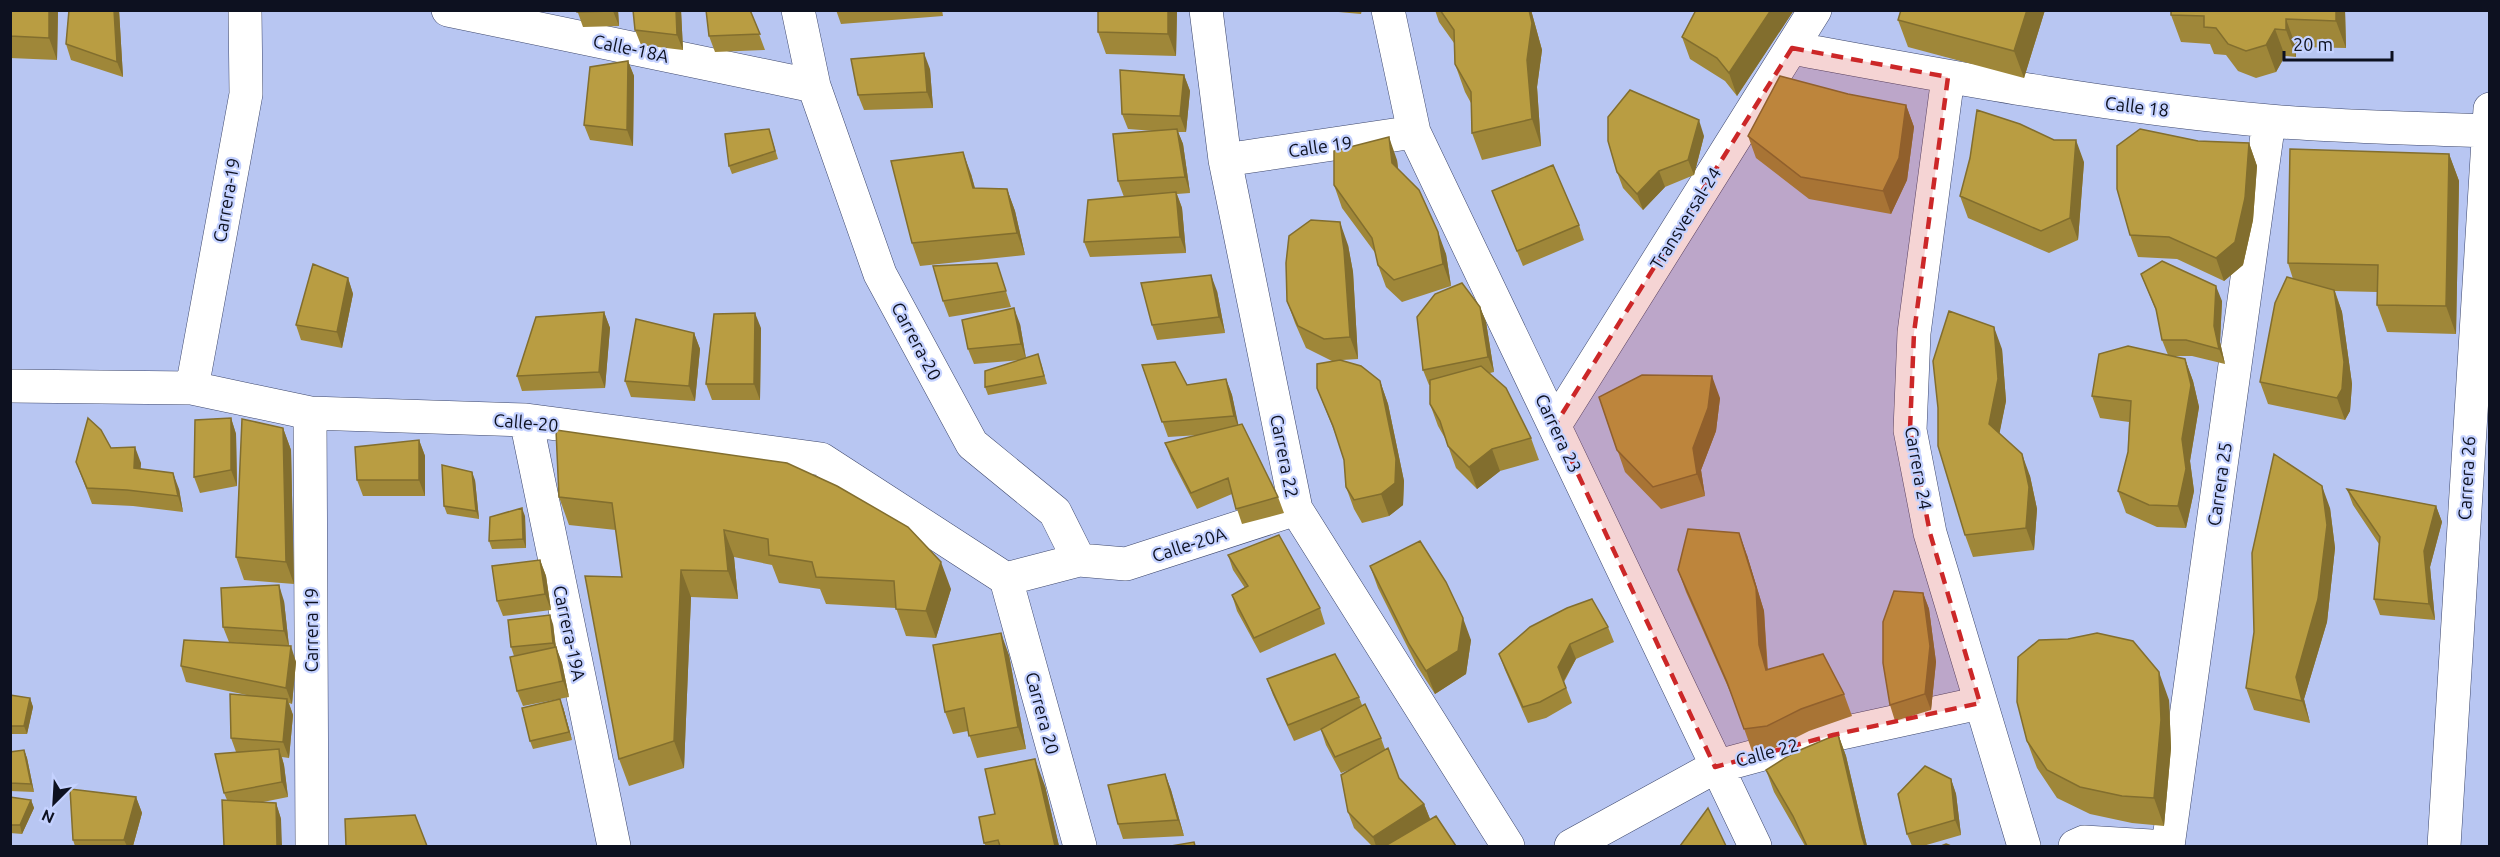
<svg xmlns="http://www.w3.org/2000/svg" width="2500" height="857" font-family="Ubuntu,sans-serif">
	<rect width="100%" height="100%" fill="#b8c6f2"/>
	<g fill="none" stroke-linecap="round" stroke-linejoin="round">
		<defs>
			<path id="minor" d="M448 10 814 86
				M798 10 814 86 880 274 972 444 1055 512 1079 560
				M1206 10 1225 160 1296 509 1508 846
				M1388 10 1414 132 1755 846
				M1792 48C1950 77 2108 107 2269 121 2341 127 2414 128 2487 131
				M1948 77 1914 333 1910 430 1930 533 2024 846
				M1225 160 1414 132
				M10 386 192 388 310 413 526 420 821 459 1006 579
				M192 388 246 94 245 10
				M310 413 312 846
				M526 420 614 846
				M1555 425 1815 10
				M1006 579 1079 560 1126 564 1296 509
				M1006 579 1080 846
				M1571 846 1715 767 1833 735 1980 703
				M2075 846 2084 842 2151 846
				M2168 846 2269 121
				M2444 846 2490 109"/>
		</defs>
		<use href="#minor" stroke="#3d476c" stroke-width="34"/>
		<use href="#minor" stroke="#fff" stroke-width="33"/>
	</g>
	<path fill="#9f8739" d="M10 10H58L57 60 10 58Z
		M69 10H119L123 77 71 60 66 44Z
		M577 10H618L619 26 583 27Z
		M681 10 683 50 641 45 635 30Z
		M750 10 765 50 715 52 709 36Z
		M836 10H942L943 16 841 24Z
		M1177 10 1176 56 1106 54 1098 32Z
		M1316 10H1362L1361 14Z
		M1435 10H1531L1542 50 1537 87 1541 146 1482 160 1472 133 1471 103 1465 92 1455 64 1454 43 1439 22Z
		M1694 10H1794L1737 96 1725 81 1690 59 1682 37 1695 12Z
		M1901 10H2045L2024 78 1908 47 1898 20Z
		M2168 10H2345L2346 48 2296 47V57L2285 56 2276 72 2256 78 2238 71 2226 55 2214 54 2210 44 2181 42 2171 15V12H2169Z
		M628 61 634 76 633 146 590 140 584 125Z
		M930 69 933 108 864 110 858 95Z
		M1184 75 1190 91 1186 132H1178L1183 144 1190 193 1177 194 1182 208 1186 253 1090 257 1084 242 1124 197 1118 181 1155 131 1128 129 1122 114Z
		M1848 94 1906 105 1914 127 1907 180 1891 214 1809 199 1756 158 1748 136Z
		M769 129 778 159 732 174 729 166Z
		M1704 136 1694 175 1665 187 1643 210 1623 188 1617 172Z
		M2198 141 2249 143 2257 166 2253 220 2243 265 2224 281 2177 259 2138 257 2130 235Z
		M2449 154 2459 181 2456 334 2387 332 2377 305V292L2335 291 2342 312 2352 384 2350 411 2345 420 2268 404 2260 382 2293 279 2288 263Z
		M1397 160 1398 169 1446 254 1451 286 1402 302 1386 287 1378 265 1376 254 1342 208 1334 185Z
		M2084 162 2078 240 2049 253 1968 218 1960 196Z
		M971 174 975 188 1007 189 1015 211 1025 255 920 266 912 243Z
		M1492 191 1579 225 1584 240 1523 266Z
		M1348 245 1353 272 1358 359 1342 360 1380 381 1388 404 1404 481 1403 505 1389 516 1362 523 1354 509 1346 487 1344 460 1337 438 1317 388 1332 361 1306 348 1295 323 1287 301Z
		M2141 274 2222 301 2220 342 2225 364 2192 356H2170L2185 359 2193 381 2199 407 2190 461 2194 491 2186 528 2157 527 2126 513 2118 491 2128 452 2129 422 2100 418 2092 396 2168 355 2162 340 2157 313Z
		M348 278 353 294 342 348 301 340 296 325Z
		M1002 279 1011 307 949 317 943 301Z
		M1217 291 1225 333 1157 340 1152 325Z
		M1480 307 1486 322 1494 372 1490 373 1531 438 1539 460 1500 471 1477 489 1456 468 1446 440 1438 426 1430 404V385H1429L1423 370Z
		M604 312 610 328 605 388 522 391 517 376Z
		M1020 324 1026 358 1041 363 1047 384 988 395 985 387 1021 360 974 364 968 349Z
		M761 328 760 400H712L706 384Z
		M694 333 700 349 695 401 631 397 625 381Z
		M2002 349 2006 401 1999 434 2030 476 2037 509 2034 550 1973 557 1965 535Z
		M1142 365 1187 385 1226 379 1232 395 1238 425 1278 497 1284 513 1242 524 1232 494 1197 509 1171 459 1165 443 1199 435 1168 437Z
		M1599 397 1720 398 1716 431 1701 470 1705 496 1661 509 1625 472Z
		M231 418 236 434 237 486 200 493 194 477Z
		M283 428 291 450 294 584 244 580 236 557Z
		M556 430 951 589 936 638 906 636 896 608 826 604 820 589 779 583 772 565 734 557 738 599 691 597 684 768 629 786 619 759 622 577 616 530 569 525 559 497Z
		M419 440 425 456V496H363L357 480Z
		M111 448 141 463 140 468 179 489 183 512 133 506 92 504 76 462Z
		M475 480 479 519 447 514 444 506Z
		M2347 489 2436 506 2442 522 2430 567 2435 620 2380 615 2374 599 2379 544 2353 505Z
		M2330 508 2335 548 2327 622 2304 699 2310 723 2254 710 2246 688 2254 632Z
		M525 516 526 548 492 549 489 541Z
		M1228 555 1320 608 1325 624 1260 653 1237 611 1232 595 1245 588 1233 570Z
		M1747 555 1764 611 1768 670 1844 694 1852 716 1809 731 1775 748 1752 751 1735 703 1686 592 1678 570Z
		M540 560 546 576 551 610 503 616 497 601Z
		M1370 566 1471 640 1466 674 1435 694 1417 666 1378 588Z
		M1923 593 1929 609 1936 662 1931 710 1895 721 1890 705Z
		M284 601 289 646 296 662 292 704 289 703 293 715 289 758 282 757 284 765 288 797 263 802 276 803 281 819 227 800 224 793 236 752 231 738 256 697 186 682 181 666 250 644 229 642 223 627Z
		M553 624 556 647 562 663 569 697 523 706 517 691 519 655 514 656 511 647Z
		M1608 627 1614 642 1576 659 1564 682 1572 703 1546 718 1528 723 1505 670 1499 654Z
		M1009 655 1026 749 977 758 968 731 953 734 945 712Z
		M1267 679 1359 697 1362 705 1381 738 1385 749 1399 778 1424 804 1430 819 1456 846H1372L1354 828 1348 812 1354 768 1341 773 1326 745 1321 730 1294 741 1273 695Z
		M10 695 30 698 33 707 27 734H10Z
		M2169 700 2171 748 2164 826 2132 823 2090 814 2057 798 2037 768 2027 741Z
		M563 707 572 740 533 749 530 741Z
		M1838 734 1846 756 1867 846H1805L1774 792 1766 770Z
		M24 750 27 758 34 792 10 791V752Z
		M1165 774 1171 790 1184 836 1123 839 1118 824Z
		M1951 779 1956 794 1961 835 1923 846H1912L1907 834Z
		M1045 786 1059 846H986L984 843 995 814Z
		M10 797 31 800 34 808 22 834 10 833Z
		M136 797 142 813 133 846H75L73 840Z"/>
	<path fill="#826e2e" d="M49 10H58L57 60 49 38Z
		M114 10H119L123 77 117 62Z
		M618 10 619 26 613 11Z
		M676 10H681L683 50 677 35Z
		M1168 10H1177L1176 56 1168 34Z
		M1529 10H1531L1542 50 1537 87 1541 146 1532 119 1527 60Z
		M1771 10H1794L1737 96 1729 73Z
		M2027 10H2045L2024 78 2014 51Z
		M2336 10H2345L2346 48 2336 21Z
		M2286 19 2296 47V57L2286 30Z
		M2275 29 2285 56 2276 72 2266 45Z
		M924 53 930 69 933 108 927 92Z
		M628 61 634 76 633 146 627 130Z
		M1184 75 1190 91 1186 132 1180 116Z
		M1906 105 1914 127 1907 180 1891 214 1883 191Z
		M1699 120 1704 136 1694 175 1688 160Z
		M1177 129 1183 144 1190 193 1185 177Z
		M1389 137 1397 160 1400 185 1392 163Z
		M2076 140 2084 162 2078 240 2070 218Z
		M2249 143 2257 166 2253 220 2243 265 2224 281 2216 258Z
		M963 152 971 174 981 211 973 188Z
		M2449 154 2459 181 2456 334 2446 306Z
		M1659 171 1665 187 1643 210 1637 194Z
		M1007 189 1015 211 1025 255 1017 233Z
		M1176 192 1182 208 1186 253 1180 237Z
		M1340 222 1348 245 1353 272 1358 359 1350 337Z
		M1438 232 1446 254 1451 286 1443 264Z
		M1211 275 1217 291 1225 333 1219 317Z
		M348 278 353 294 342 348 337 332Z
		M2216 286 2222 301 2220 342 2225 364 2219 349 2214 326Z
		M2334 290 2342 312 2352 384 2350 411 2345 420 2337 398Z
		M1480 307 1486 322 1494 372 1488 357Z
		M1014 308 1020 324 1026 359 1021 344Z
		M604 312 610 328 605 388 599 372Z
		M755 313 761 328 760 400 754 384Z
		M1994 327 2002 349 2006 401 1997 446 1989 424Z
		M694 333 700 349 695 401 689 386Z
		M2185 359 2193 381 2199 407 2190 461 2194 491 2186 528 2178 506 2182 439Z
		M1712 376 1720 398 1716 431 1701 470 1705 496 1697 474 1693 448Z
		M1226 379 1232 395 1240 432 1234 416Z
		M1380 381 1388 404 1404 481 1403 505 1389 516 1381 494Z
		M231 418 236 434 237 486 231 470Z
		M283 428 291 450 294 584 286 562Z
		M419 440 425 456V496L419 480Z
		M135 447 141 463 140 483 134 468Z
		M1492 449 1500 471 1477 489 1469 467Z
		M2022 454 2030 476 2037 509 2034 550 2026 528Z
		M472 472 475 480 479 519 476 511Z
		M173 473 179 489 183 512 178 496Z
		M2322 486 2330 508 2335 548 2327 622 2304 699 2310 723 2302 701 2296 677Z
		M2436 506 2442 522 2430 567 2435 620 2429 604 2424 551Z
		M522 508 525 516 526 548 523 539Z
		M724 530 734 557 738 599 728 571Z
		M1739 533 1747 555 1764 611 1767 667 1775 692 1766 670 1759 645Z
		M540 560 546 576 551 610 545 594Z
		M941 562 951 589 936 638 926 611Z
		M681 570 691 597 684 768 674 741Z
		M279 585 284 601 289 647 284 631Z
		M1923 593 1929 609 1936 662 1931 710 1925 694Z
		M550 615 553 624 556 651 553 643Z
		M1463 618 1471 640 1466 674 1435 694 1426 671Z
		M1001 633 1009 655 1026 749 1018 727Z
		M1570 644 1576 659 1563 682 1558 667Z
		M291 646 296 662 292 704 286 688Z
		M556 647 562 663 569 697 563 681Z
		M2159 672 2169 700 2171 748 2164 826 2154 798Z
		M30 698 33 707 27 734 24 726Z
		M287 699 293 715 289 758 283 742Z
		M560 699 563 707 572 740 569 732Z
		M1838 734 1846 756 1867 846H1865L1862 837Z
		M279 749 284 765 288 797 282 782Z
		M24 750 27 758 34 792 31 784Z
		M1035 759 1045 786 1059 846H1055Z
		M1165 774 1171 790 1184 836 1178 820Z
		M1951 779 1956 794 1961 835 1955 820Z
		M136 797 142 813 133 846H127L124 840Z
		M31 800 34 808 22 834 20 825Z
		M276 803 281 819 282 846H277Z
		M1424 804 1430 819 1388 846H1376L1373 837Z"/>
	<path fill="#b99d42" stroke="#826e2e" stroke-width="1.5" d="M10 10H49V38L10 36Z
		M69 10H114L117 62 66 44Z
		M577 10H613V11L577 12Z
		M633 10H676L677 35 635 30Z
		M706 10H750L760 34 709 36Z
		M1098 10H1168V34L1098 32Z
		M1440 10H1529L1532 23 1527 60 1532 119 1472 133 1471 92 1455 64 1454 30Z
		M1696 10H1771L1729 73 1717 58 1682 37Z
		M1901 10H2027L2014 51 1898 20Z
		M2171 10H2336V21L2286 19V30L2275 29 2266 45 2246 51 2228 44 2216 28 2204 27V16L2171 15Z
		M924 53 927 92 858 95 851 59Z
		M628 61 627 130 584 125 590 67Z
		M1120 70 1184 75 1180 116 1122 114Z
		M1780 76 1848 94 1906 105 1899 158 1883 191 1801 177 1748 136Z
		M1630 90 1699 120 1688 160 1659 171 1637 194 1617 172 1608 141V117Z
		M1977 110 2020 124 2054 140H2076L2070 218 2041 231 1960 196 1970 158Z
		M769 129 775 151 729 166 725 134Z
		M1177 129 1185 177 1118 181 1113 134Z
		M2140 129 2198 141 2249 143 2245 198 2235 242 2216 258 2169 237 2130 235 2117 189V146Z
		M1389 137 1392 163 1419 190 1438 232 1443 264 1394 280 1378 265 1372 238 1334 185V151Z
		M2290 149 2449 154 2446 306 2377 305 2378 265 2288 263Z
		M963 152 973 188 1007 189 1017 233 912 243 891 161Z
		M1553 165 1579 225 1517 251 1492 191Z
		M1176 192 1180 237 1084 242 1088 200Z
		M1311 220 1340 222 1344 250 1350 337 1324 339 1298 326 1287 301 1286 263 1289 236Z
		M2162 261 2216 286 2214 326 2219 349 2186 340H2162L2156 309 2141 274Z
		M997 263 1006 291 943 301 933 266Z
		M313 264 348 278 337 332 296 325Z
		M1211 275 1219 317 1152 325 1141 283Z
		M2287 277 2334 290 2344 362 2342 389 2337 398 2260 382 2275 303Z
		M1462 283 1480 307 1488 357 1423 370 1417 317 1435 294Z
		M1014 308 1021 344 968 349 962 320Z
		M1949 311 1994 327 1998 379 1989 424 2022 454 2029 487 2026 528 1965 535 1938 446V408L1933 361Z
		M604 312 599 372 517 376 536 317Z
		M755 313 754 384H706L714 314Z
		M636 319 694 333 689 386 625 381Z
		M2128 346 2185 359 2191 385 2182 439 2186 469 2178 506 2149 505 2118 491 2128 452 2131 401 2092 396 2099 354Z
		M1038 354 1044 376 985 387V371Z
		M1340 360 1361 366 1380 381 1396 459 1395 483 1381 494 1354 500 1346 487 1344 460 1333 426 1317 388V364Z
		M1175 362 1187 385 1226 379 1234 416 1162 422 1142 365Z
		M1481 366 1506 388 1531 438 1492 449 1469 467 1448 446 1440 421 1430 404V380Z
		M1642 375 1712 376 1708 408 1693 448 1697 474 1653 487 1617 450 1599 397Z
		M88 418 101 430 111 448 135 447 134 468 173 473 178 496 127 490 87 488 76 462Z
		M231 418V470L194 477 195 420Z
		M242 419 283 428 286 562 236 557Z
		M1242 424 1278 497 1236 509 1228 478 1191 493 1165 443Z
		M556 430 787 463 837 486 908 527 941 562 926 611 896 609 894 581 816 577 812 562 769 555 768 539 724 530 728 571 681 570 674 741 619 759 585 576 622 577 612 503 559 497Z
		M419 440V480H357L355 447Z
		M2274 454 2322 486 2327 525 2318 599 2296 677 2302 701 2246 688 2254 632 2252 553Z
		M442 465 472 472 476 511 444 506Z
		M2347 489 2436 506 2424 551 2429 604 2374 599 2380 537Z
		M522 508 523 539 489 541 490 517Z
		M1688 529 1739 533 1756 588 1759 645 1766 670 1823 654 1844 694 1801 709 1767 726 1744 729 1727 682 1678 570Z
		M1279 535 1320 608 1254 638 1232 595 1248 586 1228 555Z
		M1420 541 1446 582 1463 618 1458 651 1426 671 1409 644 1370 566Z
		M540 560 545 594 497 601 492 566Z
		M279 585 284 631 223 627 221 588Z
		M1894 591 1923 593 1930 646 1925 694 1890 705 1883 663V622Z
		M1592 599 1608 627 1570 644 1558 667 1566 688 1540 702 1523 707 1499 654 1530 627 1567 608Z
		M550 615 553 643 511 647 508 620Z
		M1001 633 1018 727 969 736 964 708 945 712 933 645Z
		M2097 633 2133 641 2159 672 2161 720 2154 798 2122 796 2080 787 2047 770 2027 741 2017 702 2018 657 2039 640 2068 639Z
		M184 640 291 646 286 688 181 666Z
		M556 647 563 681 517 691 510 657Z
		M1335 654 1359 697 1288 725 1267 679Z
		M230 694 287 699 283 742 231 738Z
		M10 695 30 698 24 726H10Z
		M560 699 569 732 530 741 522 708Z
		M1365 704 1381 738 1335 757 1321 729Z
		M1838 734 1862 837 1865 846H1807L1793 816 1766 770 1793 753Z
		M1388 748 1399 778 1424 804 1373 837 1348 812 1341 775Z
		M279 749 282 782 224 793 215 754Z
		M24 750 31 784 10 783V752Z
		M1035 759 1055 846H1000L998 840 984 843 979 817 995 814 985 769Z
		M1925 766 1951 779 1955 820 1907 834 1898 794Z
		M1165 774 1178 820 1118 824 1108 785Z
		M70 789 136 797 124 840H73Z
		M10 797 31 800 20 825H10Z
		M222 800 276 803 277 846H224Z
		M1708 808 1726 846H1680Z
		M415 815 427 846H346L345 819Z
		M1436 816 1456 846H1385Z
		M1194 842 1195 846H1171Z
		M1946 844 1951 846H1941Z"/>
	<path fill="#cc2728" fill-opacity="0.2" stroke="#cc2728" stroke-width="4.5" stroke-dasharray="12 8" stroke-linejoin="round" d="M1792 48 1948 77 1914 333 1910 430 1930 533 1980 703 1833 735 1715 767 1555 425Z"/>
	<g text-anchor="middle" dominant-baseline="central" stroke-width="4.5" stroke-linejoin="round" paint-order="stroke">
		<g font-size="18" fill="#0d1120" stroke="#c5d2ff">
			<text transform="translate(631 48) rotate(12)">Calle-18A</text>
			<text transform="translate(2137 106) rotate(7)">Calle 18</text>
			<text transform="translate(1320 146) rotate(-8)">Calle 19</text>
			<text transform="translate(226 200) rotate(-80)">Carrera-19</text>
			<text transform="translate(1685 218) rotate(-58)">Transversal-24</text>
			<text transform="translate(917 341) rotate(62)">Carrera-20</text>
			<text transform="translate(526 422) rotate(5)">Calle-20</text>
			<text transform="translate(1559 433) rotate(65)">Carrera 23</text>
			<text transform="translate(1285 456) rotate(79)">Carrera 22</text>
			<text transform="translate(1919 468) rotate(80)">Carrera 24</text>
			<text transform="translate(2466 478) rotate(-87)">Carrera 26</text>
			<text transform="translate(2219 484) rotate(-82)">Carrera 25</text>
			<text transform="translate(1189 544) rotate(-18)">Calle-20A</text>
			<text transform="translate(311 630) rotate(-90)">Carrera 19</text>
			<text transform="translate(570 633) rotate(78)">Carrera-19A</text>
			<text transform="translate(1043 713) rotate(75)">Carrera 20</text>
			<text transform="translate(1767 752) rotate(-15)">Calle 22</text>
		</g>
	</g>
	<rect width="2500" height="857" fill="none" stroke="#0d1120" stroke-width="24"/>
	<g transform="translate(54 803) rotate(204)" stroke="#c5d2ff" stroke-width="4.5" paint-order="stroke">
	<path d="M0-4.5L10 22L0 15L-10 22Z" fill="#0d1120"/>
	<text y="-9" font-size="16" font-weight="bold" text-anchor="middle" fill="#0d1120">N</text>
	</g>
	<path d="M2284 51v9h108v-9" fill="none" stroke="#0d1120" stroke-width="3"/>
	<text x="2293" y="51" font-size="18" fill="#0d1120" stroke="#c5d2ff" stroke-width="4.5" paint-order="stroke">20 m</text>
</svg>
